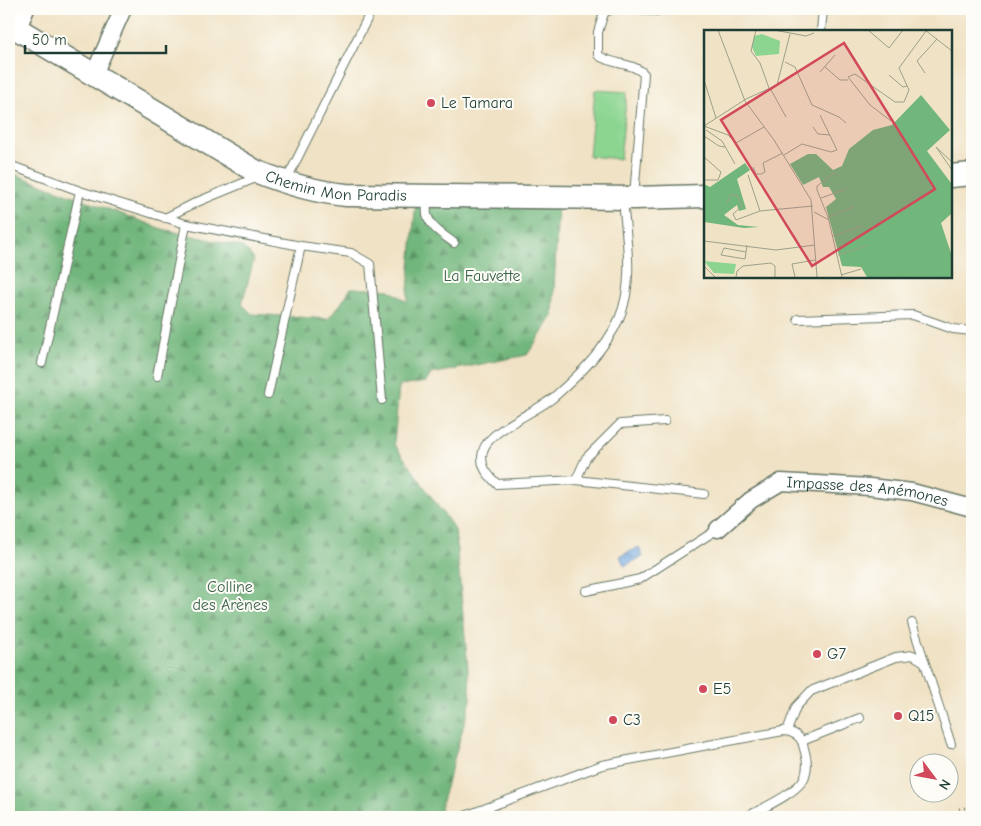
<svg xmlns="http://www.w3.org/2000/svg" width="981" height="826" font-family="'Comic Neue',sans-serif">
	<defs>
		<pattern id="forest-firs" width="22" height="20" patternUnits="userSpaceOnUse" patternTransform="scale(1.25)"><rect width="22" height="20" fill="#71b67b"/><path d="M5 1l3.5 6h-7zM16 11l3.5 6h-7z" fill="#5c9566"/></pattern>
		<pattern id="water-waves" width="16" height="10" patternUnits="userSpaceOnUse" patternTransform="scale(1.25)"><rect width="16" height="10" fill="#72a6df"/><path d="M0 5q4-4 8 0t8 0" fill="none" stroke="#5d88b6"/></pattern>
	</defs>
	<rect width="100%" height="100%" fill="#fdfcf7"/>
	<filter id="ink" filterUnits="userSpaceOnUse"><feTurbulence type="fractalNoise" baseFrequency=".02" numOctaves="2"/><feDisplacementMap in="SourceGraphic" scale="10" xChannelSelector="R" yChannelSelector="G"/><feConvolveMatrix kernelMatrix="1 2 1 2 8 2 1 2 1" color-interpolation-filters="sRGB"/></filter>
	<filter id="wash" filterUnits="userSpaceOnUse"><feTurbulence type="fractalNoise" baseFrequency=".0096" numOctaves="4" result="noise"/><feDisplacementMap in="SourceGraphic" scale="20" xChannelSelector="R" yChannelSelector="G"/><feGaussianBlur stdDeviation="1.12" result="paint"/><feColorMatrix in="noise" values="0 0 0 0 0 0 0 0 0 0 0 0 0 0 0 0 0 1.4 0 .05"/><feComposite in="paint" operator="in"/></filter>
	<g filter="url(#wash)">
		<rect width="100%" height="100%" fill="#f0e2c4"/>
		<path fill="url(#forest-firs)" stroke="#487a58" d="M9 172 162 229 243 247 254 259 242 304 252 314 328 319 340 305 351 288 390 290 407 302 416 200 558 202 553 316 527 355 431 374 426 382 399 386 394 444 455 530 471 700 440 808 442 817H9Z"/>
		<path fill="#8cd591" stroke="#568962" d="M595 90 627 92 620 159 589 156Z"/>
		<path fill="url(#water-waves)" stroke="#48728a" d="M639 547 643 557 624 566 620 556Z"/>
	</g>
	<g filter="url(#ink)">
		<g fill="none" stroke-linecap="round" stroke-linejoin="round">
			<defs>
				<path id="lane" d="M612 9 604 13 598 32V55C611 65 633 62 644 74L634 196
					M624 9 657 11
					M821 31 823 9
					M9 165 80 191 186 224 301 246 351 253 370 264 382 400
					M287 179 372 9
					M425 198C428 203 426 209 427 214 430 228 444 235 454 243
					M623 199C626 238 635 283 619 319 605 350 579 375 554 397 537 412 488 430 483 451 479 466 488 475 497 484L576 480 704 494
					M165 218 197 202 253 179 254 175
					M798 319 913 315 953 329 972 331
					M42 363 80 191
					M157 376 186 224
					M268 395 301 246
					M576 480 586 458 620 424 665 421
					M586 591 640 579 718 529
					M912 623 951 744
					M787 731 796 707 811 691 896 657 913 655 923 661
					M802 741 860 718
					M465 816 602 765 783 731C792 731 801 736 803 745 806 755 809 765 805 776 800 792 761 809 746 817"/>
				<g id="street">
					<path d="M18 28 26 9"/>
					<path d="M94 74 123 9"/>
					<path id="s1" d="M718 529 751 500 781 482 870 487 912 492 972 508"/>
				</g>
				<g id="secondary">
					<path id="s2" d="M9 24 255 171C285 183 314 192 346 195L634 198 705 196"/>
					<path d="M950 176 972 174"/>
				</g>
			</defs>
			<use href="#lane" stroke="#687766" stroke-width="10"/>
			<use href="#street" stroke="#687766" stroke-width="19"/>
			<use href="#secondary" stroke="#687766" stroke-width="25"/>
			<path stroke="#687766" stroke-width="3" stroke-dasharray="1 4" stroke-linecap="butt" d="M959 809 972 807"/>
			<use href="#lane" stroke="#fff" stroke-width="8"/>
			<use href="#street" stroke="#fff" stroke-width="16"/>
			<use href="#secondary" stroke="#fff" stroke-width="22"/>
		</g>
	</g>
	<g fill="#d1495b" stroke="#fdfcf7" stroke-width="2">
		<circle cx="431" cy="103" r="5"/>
		<circle cx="817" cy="654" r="5"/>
		<circle cx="703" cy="689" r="5"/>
		<circle cx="898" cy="716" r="5"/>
		<circle cx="613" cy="720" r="5"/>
	</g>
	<g text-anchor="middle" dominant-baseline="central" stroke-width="4" stroke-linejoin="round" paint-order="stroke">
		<g font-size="16" fill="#1f3d34" stroke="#fdfcf7" text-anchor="start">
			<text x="441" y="103">Le Tamara</text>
			<text x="827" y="654">G7</text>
			<text x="713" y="689">E5</text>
			<text x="908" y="716">Q15</text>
			<text x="623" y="720">C3</text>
		</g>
		<g font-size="16" fill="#1f3d34" stroke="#fdfcf7">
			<text stroke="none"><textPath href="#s2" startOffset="370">Chemin Mon Paradis</textPath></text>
			<text stroke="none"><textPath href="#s1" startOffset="166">Impasse des Anémones</textPath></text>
		</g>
		<g font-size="16" fill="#3a634b" stroke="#fdfcf7">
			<text x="482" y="276">La Fauvette</text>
			<text x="230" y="587">Colline<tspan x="230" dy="18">des Arènes</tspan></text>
		</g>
	</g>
	<g transform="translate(704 30)">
		<rect width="248" height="248" fill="#f0e2c4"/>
		<path d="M0 231 32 234 30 244 10 243Z" fill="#8cd591"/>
		<path d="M217 65 246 100 223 121 247 153V184L237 193 247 223V247H163L157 237 138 236 122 177 132 169 125 157H119L115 147 99 155 86 134 104 124H112L129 140 138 136 145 119 169 100 188 95ZM41 133 46 140 33 149 42 179 35 181 33 175 20 185 34 195 55 197 40 198 0 192V154L6 157Z" fill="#71b67b"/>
		<path d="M58 4 76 11 75 24 52 26 48 17 50 6Z" fill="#8cd591"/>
		<path fill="none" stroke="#9ca08a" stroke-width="1" d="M14 0 41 71 70 110 107 170 113 247M52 0 47 21 56 33 65 58M70 0 102 6 110 3M164 0 185 18 199 0M221 0 248 21M81 32 91 37 108 75 135 87 142 93M121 37 136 50H144M116 42 131 25M221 43 213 31 233 9M185 45 199 57 203 56M0 50 12 88M66 58 82 87M187 91 166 75 144 47 151 44 191 72H200L205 60 195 38 222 1M0 96 42 69 73 55 86 4M0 96 24 105 32 113 60 97M109 97 114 104 126 105M2 100 18 111 31 134M0 106 15 116 21 117M80 125 98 114 127 122 133 120 116 85M0 127 17 142 14 150H0M248 132 232 117 248 140M49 137 52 144H57L61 142 59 133 79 123M132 142 113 156V160L124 187 138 247M117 168 142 159M23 173 27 165H33L38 176 29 184 32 190 56 181 44 145M56 181 109 176M110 182 125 190M124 187 150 177M129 206 158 196M0 211 72 220 111 215M42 222 20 218 17 225 41 229 43 215M134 225 164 215M0 236 11 247M137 245 157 239M32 247 33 241 39 236 67 233 71 236V247M91 247 88 234 111 230"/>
		<path fill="#d1495b" fill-opacity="0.15" stroke="#d1495b" stroke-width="2.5" d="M140 13 231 159 108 236 17 90Z"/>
		<rect width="248" height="248" fill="none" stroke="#1f3d34" stroke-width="2.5"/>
	</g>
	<rect width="981" height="826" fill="none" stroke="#fdfcf7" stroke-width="30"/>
	<g transform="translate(934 778) rotate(122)"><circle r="24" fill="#fdfcf7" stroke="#a4b0a9"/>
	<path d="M0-4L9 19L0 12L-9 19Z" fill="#d1495b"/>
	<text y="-8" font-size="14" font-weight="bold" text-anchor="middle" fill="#1f3d34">N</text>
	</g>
	<path d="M25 45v8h141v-8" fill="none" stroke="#1f3d34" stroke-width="2.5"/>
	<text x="32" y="45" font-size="15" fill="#1f3d34" stroke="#fdfcf7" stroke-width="4" paint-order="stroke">50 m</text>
</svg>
